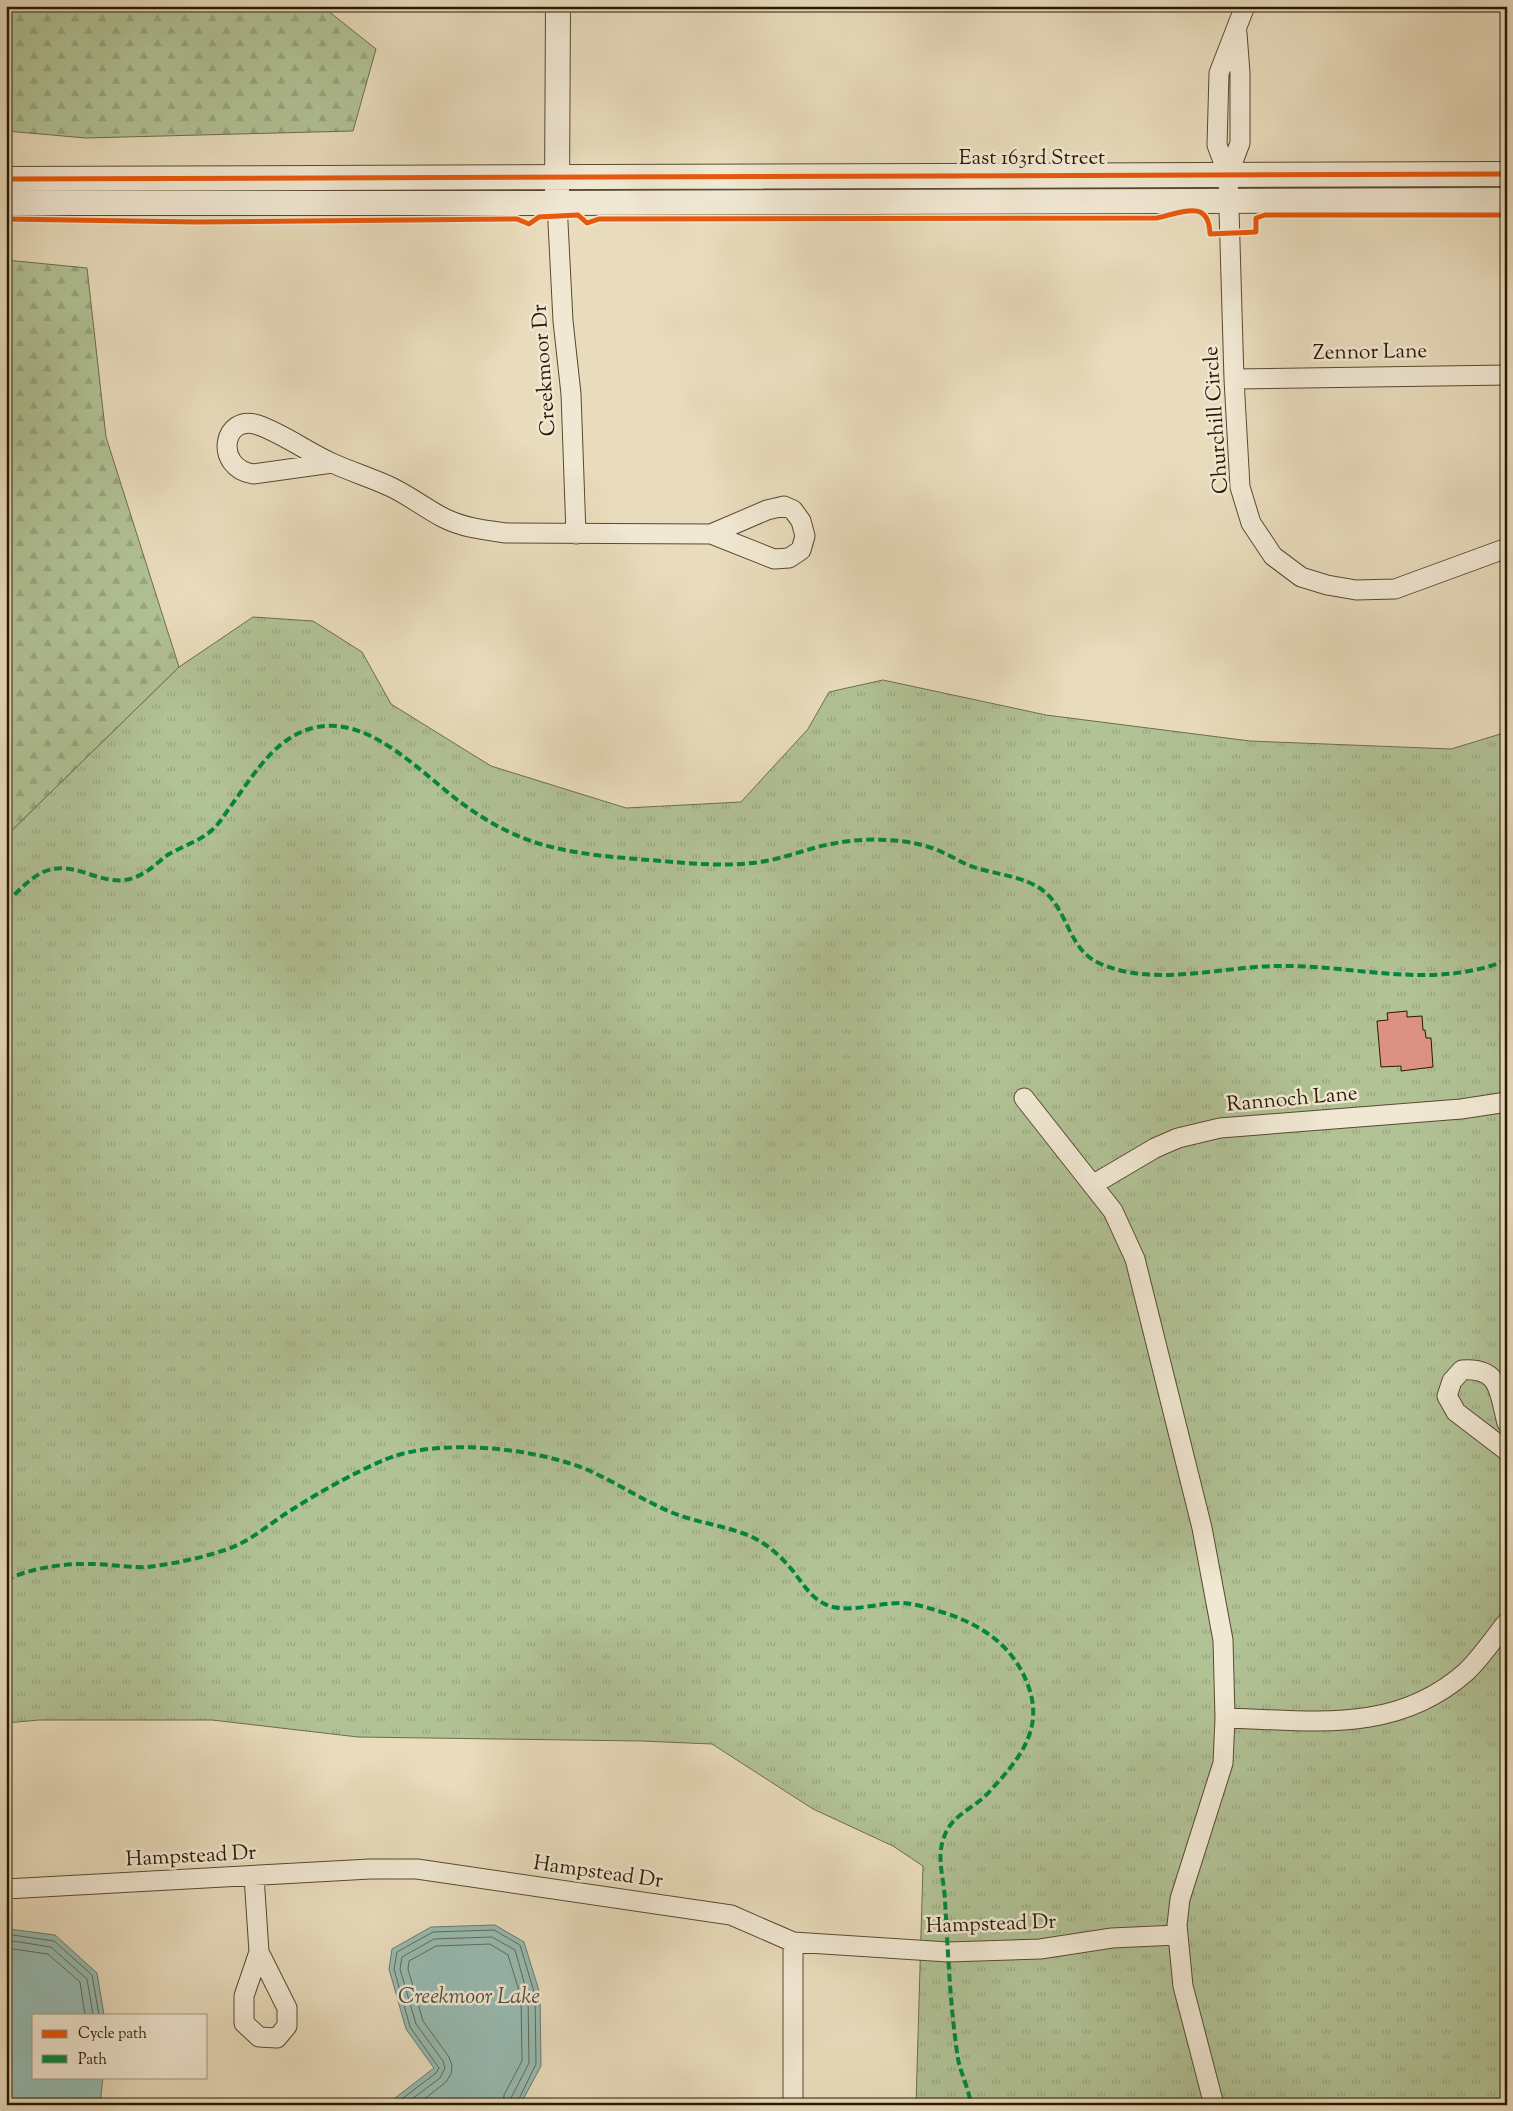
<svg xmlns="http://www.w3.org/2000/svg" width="1513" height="2111" font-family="'Sorts Mill Goudy',serif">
	<defs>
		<pattern id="grass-tufts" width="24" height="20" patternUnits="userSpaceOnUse" patternTransform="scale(1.25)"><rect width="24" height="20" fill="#b1c295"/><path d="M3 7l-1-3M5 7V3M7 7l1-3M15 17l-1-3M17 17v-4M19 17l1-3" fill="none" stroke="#98a67f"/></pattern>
		<pattern id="forest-firs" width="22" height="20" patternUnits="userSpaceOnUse" patternTransform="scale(1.25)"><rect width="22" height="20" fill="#b1c295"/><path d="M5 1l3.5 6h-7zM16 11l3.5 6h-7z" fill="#98a67f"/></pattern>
	</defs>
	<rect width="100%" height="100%" fill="#e9dcbc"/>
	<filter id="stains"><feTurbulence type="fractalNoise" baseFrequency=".004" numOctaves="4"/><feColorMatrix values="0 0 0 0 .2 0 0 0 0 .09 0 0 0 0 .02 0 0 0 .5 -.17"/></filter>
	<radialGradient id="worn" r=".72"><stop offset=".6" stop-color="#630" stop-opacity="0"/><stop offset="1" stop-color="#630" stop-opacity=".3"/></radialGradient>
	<path fill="url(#grass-tufts)" stroke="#6d6e4c" d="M253 617 313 621 362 652 391 704 491 766 626 808 741 802 808 729 829 692 883 680 1046 715 1250 741 1451 749 1507 732V2105H916L923 1866 893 1846 813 1809 712 1744 641 1741 358 1737 212 1720H39L6 1723V836L179 667Z"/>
	<path fill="url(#forest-firs)" stroke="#6d6e4c" d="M6 6H322L376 49 353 131 86 138 6 131Z
		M6 260 87 268 106 437 179 667 6 836Z"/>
	<path fill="#97bbb2" stroke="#6b7b6c" d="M495 1925 524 1942 540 1994 541 2066 520 2105H386L434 2068 406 2029 389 1969 392 1949 431 1927Z
		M9 1929 55 1935 97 1973 104 2015H34V2077H103L100 2105H6V1930Z"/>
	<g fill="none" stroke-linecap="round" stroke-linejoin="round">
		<path stroke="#606a5a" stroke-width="1" d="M6 1934 54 1941 92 1975 99 2015
			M6 1940 51 1947 87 1979 93 2015
			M6 1948 48 1954 80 1982 85 2015
			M394 2105 436 2073 439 2068 410 2027 394 1969 397 1952 433 1932 494 1930 520 1945 535 1995 536 2064 516 2105
			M404 2105 440 2078 445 2068 443 2061 416 2024 400 1969 402 1957 434 1939 492 1937 515 1950 528 1996 529 2063 511 2098 510 2105
			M417 2105 446 2082 451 2074 452 2066 449 2057 423 2021 408 1969 409 1961 436 1946 490 1944 508 1955 521 1997 522 2061 504 2095 503 2105"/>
	</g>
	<path fill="#dc9182" stroke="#291a03" d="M1407 1011V1017L1422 1016 1423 1030H1425L1426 1038H1431L1433 1067 1401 1071V1066L1381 1067 1377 1021 1388 1020 1387 1013Z"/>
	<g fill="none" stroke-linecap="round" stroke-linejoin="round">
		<defs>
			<path id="minor" d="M1245 6 1219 73 1217 145 1228 175 1234 379 1240 487 1251 523 1273 556 1301 577 1327 585 1356 590 1395 589 1507 548
				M1228 175 1240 143V73L1237 33
				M557 203 563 321 571 394 576 534
				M1234 379 1507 375
				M332 463 253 474C213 467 223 413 258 425 284 434 307 452 332 463 352 472 372 478 391 487 410 496 426 509 444 518 464 528 484 530 506 533L711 534 767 510 784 506 793 510 801 521 805 536 801 550 789 558 774 559 711 534
				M1024 1098 1113 1211 1135 1259 1202 1528 1223 1640 1225 1718 1223 1763 1180 1899 1177 1925 1183 1986 1214 2105
				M1094 1184 1155 1148 1178 1138 1220 1128 1461 1109 1507 1102
				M1507 1423C1499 1393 1501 1367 1462 1370L1452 1381 1447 1396 1456 1412 1507 1451
				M1225 1718C1312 1720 1395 1735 1466 1672 1481 1658 1494 1638 1507 1622
				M254 1876 259 1952 244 1996V2023L259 2037 277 2038 287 2026V2008L259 1952
				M6 1889 370 1869H417L731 1915 793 1942 948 1952 1040 1949 1112 1938 1177 1935
				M793 1942V2105"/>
			<path id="tertiary" d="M6 179 1507 174
				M557 192 558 6
				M6 203H557L1507 200"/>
		</defs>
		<use href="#minor" stroke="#594a31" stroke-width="21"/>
		<use href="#tertiary" stroke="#594a31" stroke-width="26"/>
		<use href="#minor" stroke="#f1e8d3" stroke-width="19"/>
		<use href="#tertiary" stroke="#f1e8d3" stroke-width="24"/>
		<path stroke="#00873e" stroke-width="4" stroke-dasharray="8 4" stroke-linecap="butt" d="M6 903C19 891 34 872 53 869 83 863 109 893 142 874 152 869 160 860 169 854 183 846 200 841 212 830 221 822 226 812 233 803 257 770 280 730 325 726 375 722 423 774 460 802 483 819 507 833 534 842 571 854 611 857 649 860 688 863 727 868 766 861 788 857 809 848 831 844 859 838 894 838 922 845 939 849 953 858 968 865 993 875 1026 875 1046 893 1069 914 1069 951 1101 964 1155 987 1219 967 1275 966 1353 964 1432 991 1507 960
			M6 1580C31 1568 64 1563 92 1564 110 1564 129 1568 147 1567 173 1564 201 1558 225 1550 252 1541 270 1523 293 1509 321 1491 354 1473 384 1460 437 1437 536 1448 588 1470 617 1483 644 1501 673 1513 696 1522 720 1525 742 1533 763 1540 779 1554 793 1571 804 1585 813 1602 833 1607 854 1612 882 1602 904 1603 914 1604 925 1607 935 1610 978 1622 1014 1644 1029 1688 1042 1726 1023 1754 999 1781 994 1786 989 1793 983 1798 968 1811 951 1817 944 1837 936 1858 944 1878 945 1900 948 1952 950 2006 958 2059 961 2074 969 2089 971 2105"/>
		<defs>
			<path id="cycleway" d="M6 179 1507 174
				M6 219 196 222 517 219 529 224 539 217 578 215 587 223 599 219 1157 218C1181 213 1209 198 1210 234L1256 232V218L1265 215H1507"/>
		</defs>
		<use href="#cycleway" stroke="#f1e8d3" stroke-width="8"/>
		<use href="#cycleway" stroke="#e8590c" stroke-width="5"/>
	</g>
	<g text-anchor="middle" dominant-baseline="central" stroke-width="5" stroke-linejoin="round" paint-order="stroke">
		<g font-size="21" fill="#291a03" stroke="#f1e8d3">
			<text x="1032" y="159">East 163rd Street</text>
			<text transform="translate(1370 353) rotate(-1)">Zennor Lane</text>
			<text transform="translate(545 370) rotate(-94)">Creekmoor Dr</text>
			<text transform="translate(1217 420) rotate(-94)">Churchill Circle</text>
			<text transform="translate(1292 1100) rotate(-5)">Rannoch Lane</text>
			<text transform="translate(191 1857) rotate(-3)">Hampstead Dr</text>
			<text transform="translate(598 1873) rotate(8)">Hampstead Dr</text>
			<text transform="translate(991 1925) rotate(-2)">Hampstead Dr</text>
		</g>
		<g font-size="22" font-style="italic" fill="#505240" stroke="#f1e8d3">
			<text x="469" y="1998">Creekmoor Lake</text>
		</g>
	</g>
	<rect width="1513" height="2111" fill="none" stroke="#e9dcbc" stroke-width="25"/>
	<rect x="8" y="8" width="1498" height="2096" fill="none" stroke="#291a03" stroke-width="2.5"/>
	<rect x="12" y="12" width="1488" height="2086" fill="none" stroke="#291a03"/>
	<rect x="32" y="2014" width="175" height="65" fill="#f1e8d3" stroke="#a19680"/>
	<rect x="42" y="2030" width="25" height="8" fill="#e8590c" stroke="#a19680"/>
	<text x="78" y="2038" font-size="15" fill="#291a03">Cycle path</text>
	<rect x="42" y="2055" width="25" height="8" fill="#00873e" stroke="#a19680"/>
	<text x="78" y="2064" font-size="15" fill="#291a03">Path</text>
	<rect width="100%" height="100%" filter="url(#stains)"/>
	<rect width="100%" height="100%" fill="url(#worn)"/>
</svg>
